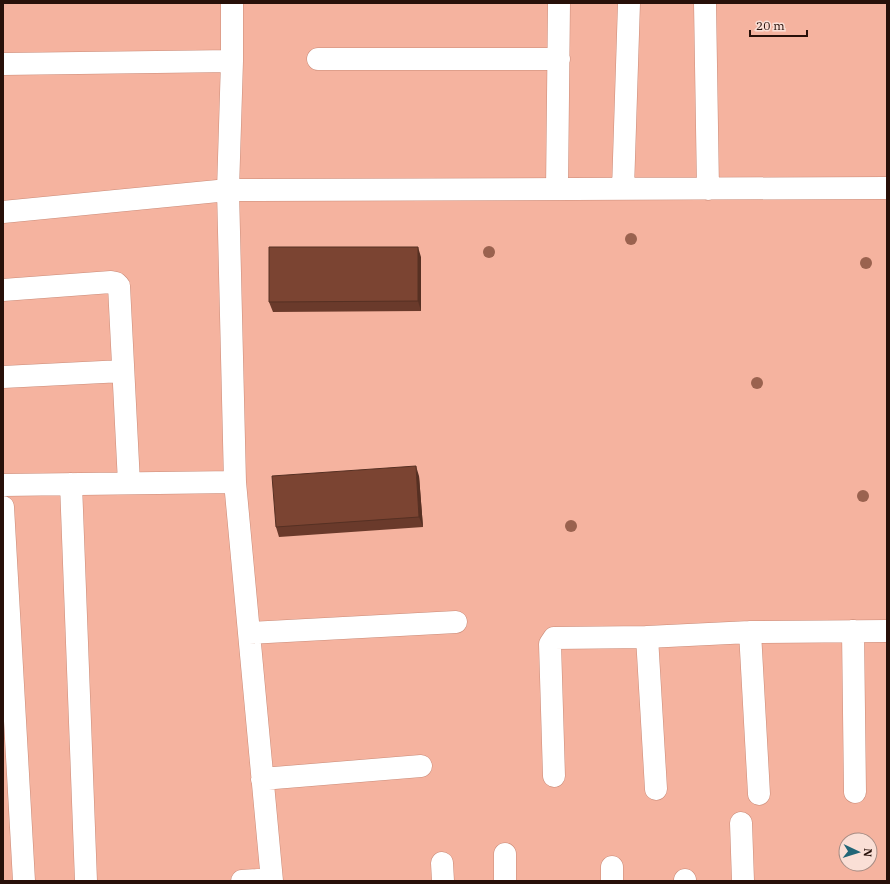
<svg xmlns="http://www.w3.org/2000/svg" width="890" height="884" font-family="'IBM Plex Serif',serif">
	<rect width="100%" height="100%" fill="#f5b39f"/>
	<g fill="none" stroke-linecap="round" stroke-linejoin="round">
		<defs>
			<path id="minor" d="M232 3V61L228 190 235 482 272 881
				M705 3 708 189
				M318 59H559
				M3 64 232 61
				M557 189 559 3
				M623 189 629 3
				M3 212 228 190 887 188
				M3 290 111 282 116 283 119 286 129 483
				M3 377 123 371
				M71 484 86 881
				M3 485 235 482
				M3 507 24 881
				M853 631 855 792
				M750 632 759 794
				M249 633 456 622
				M647 637 656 789
				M554 776 550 644 554 638 647 637 750 632 887 631
				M262 779 421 766
				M741 823 743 881
				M505 854V881
				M442 863 443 881
				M612 867V881
				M242 881 271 879
				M685 881V880"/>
		</defs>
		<use href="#minor" stroke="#ca8b78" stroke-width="23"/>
		<use href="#minor" stroke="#fff" stroke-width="22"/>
	</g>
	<g fill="#9a624f">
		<circle cx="631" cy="239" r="6"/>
		<circle cx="489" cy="252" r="6"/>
		<circle cx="866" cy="263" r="6"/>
		<circle cx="757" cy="383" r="6"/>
		<circle cx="863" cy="496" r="6"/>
		<circle cx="571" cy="526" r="6"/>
	</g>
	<path fill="#6a3a2b" d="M421 257V311L273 312 269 302Z
		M419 476 423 527 279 537 276 527Z"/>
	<path fill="#563023" d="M418 247 421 257V311L418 301Z
		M416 466 419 476 423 527 419 517Z"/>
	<path fill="#7b4432" stroke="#563023" d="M269 247H418V301L269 302Z
		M416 466 419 517 276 527 272 476Z"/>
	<rect width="890" height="884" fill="none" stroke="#271009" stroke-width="8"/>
	<g transform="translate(858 852) rotate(94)"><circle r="19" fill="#fadfd6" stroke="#a68c84"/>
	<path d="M0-3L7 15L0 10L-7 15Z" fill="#226677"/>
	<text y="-6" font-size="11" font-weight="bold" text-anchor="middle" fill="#271009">N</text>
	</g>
	<path d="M750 30v6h57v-6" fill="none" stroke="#271009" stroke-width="2"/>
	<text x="756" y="30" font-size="12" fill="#271009" stroke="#fadfd6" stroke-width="3" paint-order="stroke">20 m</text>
</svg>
